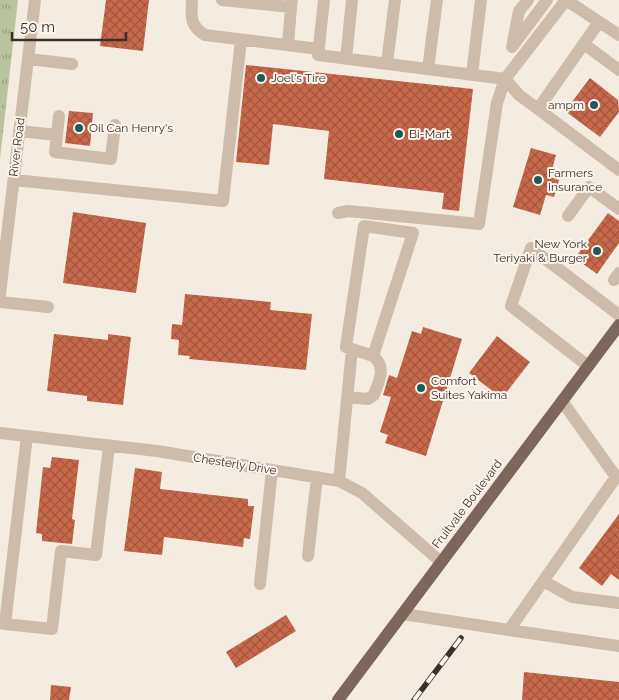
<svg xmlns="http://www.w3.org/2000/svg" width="619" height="700" font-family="Raleway,sans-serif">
	<defs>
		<pattern id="park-tufts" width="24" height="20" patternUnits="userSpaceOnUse" patternTransform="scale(1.25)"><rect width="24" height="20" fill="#b8c4a0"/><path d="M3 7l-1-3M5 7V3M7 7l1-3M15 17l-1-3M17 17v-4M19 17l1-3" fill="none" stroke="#97a083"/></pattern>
		<pattern id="building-cross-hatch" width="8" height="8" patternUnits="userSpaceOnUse" patternTransform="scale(1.25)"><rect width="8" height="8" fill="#c8694b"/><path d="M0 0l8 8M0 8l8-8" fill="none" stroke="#a4573f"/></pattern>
	</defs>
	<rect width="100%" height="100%" fill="#f4ebe1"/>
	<path fill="url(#park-tufts)" d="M0 0H18L0 159Z"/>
	<path fill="url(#building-cross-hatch)" d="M106 0H149L143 51 100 46Z
		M246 65 473 89 459 211 442 209 444 193 324 179 329 131 273 124 269 165 236 162Z
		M590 78 618 100 619 112 600 137 565 111Z
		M69 111 93 113 90 146 65 143Z
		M531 148 556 155 550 177 559 180 554 197 546 195 540 215 513 207Z
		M73 212 146 223 136 293 63 283Z
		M608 213 619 221V243L597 274 575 258Z
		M185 294 271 302 270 310 312 314 306 370 189 359 190 356 178 355 179 340 171 339 172 324 182 325Z
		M423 327 462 339 426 456 385 443 388 435 380 432 391 397 383 395 389 375 397 378 412 331 421 334Z
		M54 334 108 340V334L131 337 123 405 87 401V396L47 391Z
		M497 336 530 362 502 398 469 373Z
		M52 457 79 460 72 519 75 520 72 544 42 541V534L36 533 43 467 50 468Z
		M135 468 162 472 160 489 248 499V506H254L250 539 244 538 243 547 164 537 162 555 124 551Z
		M619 514V580L611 574 602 586 579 568Z
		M286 615 296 631 236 668 226 652Z
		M524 672 619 682V700H522Z
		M51 685 71 687 69 700H50Z"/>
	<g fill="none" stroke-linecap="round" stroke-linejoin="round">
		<path stroke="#cdbbac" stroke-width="12" d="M192 0C191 17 190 26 205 35L319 49
			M222 0 291 7 292 0
			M324 0 318 55 505 79 566 0
			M566 0 619 35
			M599 22 538 109 619 170
			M513 42 519 11 528 0
			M584 44 619 70
			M288 45 291 7
			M512 47 547 0
			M28 59 72 64
			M346 59 352 0
			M387 63 395 0
			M428 69 437 0
			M472 74 481 0
			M19 131 57 135 55 152 111 159 115 125
			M57 135 59 116
			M14 180 223 201 241 40
			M338 213 348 211 479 224 497 103 505 79 519 95 538 109
			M568 216 589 187 619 209
			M614 280 619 273
			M0 294 35 0
			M0 302 48 307
			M588 366 511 306 531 248 619 315
			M347 397 368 399 374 395C379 381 387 367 373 356
			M0 433 157 451 339 481 362 493 441 562
			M339 481 352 349 373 356 413 233 364 226 346 347 352 349
			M308 556 317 477
			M543 581 572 597 619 603
			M260 584 272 470
			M403 614 509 630 616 477 562 401
			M0 623 5 624 27 436
			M5 624 52 629 61 551 96 555 109 446
			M509 630 619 646"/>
		<path stroke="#7d675c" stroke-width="12" d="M338 700 619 325"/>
		<defs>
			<path id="rail" d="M414 700 461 638"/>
		</defs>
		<use href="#rail" stroke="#3b302b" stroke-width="5.5"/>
		<use href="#rail" stroke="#fbf5ee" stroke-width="4" stroke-dasharray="11" stroke-linecap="butt"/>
	</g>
	<g fill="#1f5a5e" stroke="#fbf5ee" stroke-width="2">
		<circle cx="261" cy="78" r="5"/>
		<circle cx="594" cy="105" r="5"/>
		<circle cx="79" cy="128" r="5"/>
		<circle cx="399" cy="134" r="5"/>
		<circle cx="538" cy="180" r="5"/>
		<circle cx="597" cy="251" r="5"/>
		<circle cx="421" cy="388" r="5"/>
	</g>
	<g text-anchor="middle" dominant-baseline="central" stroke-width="4" stroke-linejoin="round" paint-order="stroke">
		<g font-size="12" fill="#3b302b" stroke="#fbf5ee" text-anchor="start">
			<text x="271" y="78">Joel's Tire</text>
			<text x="584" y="105" text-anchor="end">ampm</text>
			<text x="89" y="128">Oil Can Henry's</text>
			<text x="409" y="134">Bi-Mart</text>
			<text x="548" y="173">Farmers<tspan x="548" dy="14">Insurance</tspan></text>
			<text x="587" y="244" text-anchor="end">New York<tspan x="587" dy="14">Teriyaki &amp; Burger</tspan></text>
			<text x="431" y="381">Comfort<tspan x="431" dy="14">Suites Yakima</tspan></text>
		</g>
		<g font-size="12" fill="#3b302b" stroke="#fbf5ee">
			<text transform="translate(17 147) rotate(-83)">River Road</text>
			<text transform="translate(235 464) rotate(9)">Chesterly Drive</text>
			<text transform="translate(467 504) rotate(-53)">Fruitvale Boulevard</text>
		</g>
	</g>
	<path d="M12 32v8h114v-8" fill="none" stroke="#3b302b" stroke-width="2.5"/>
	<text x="20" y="32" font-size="15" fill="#3b302b" stroke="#fbf5ee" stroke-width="4" paint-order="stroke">50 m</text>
</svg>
